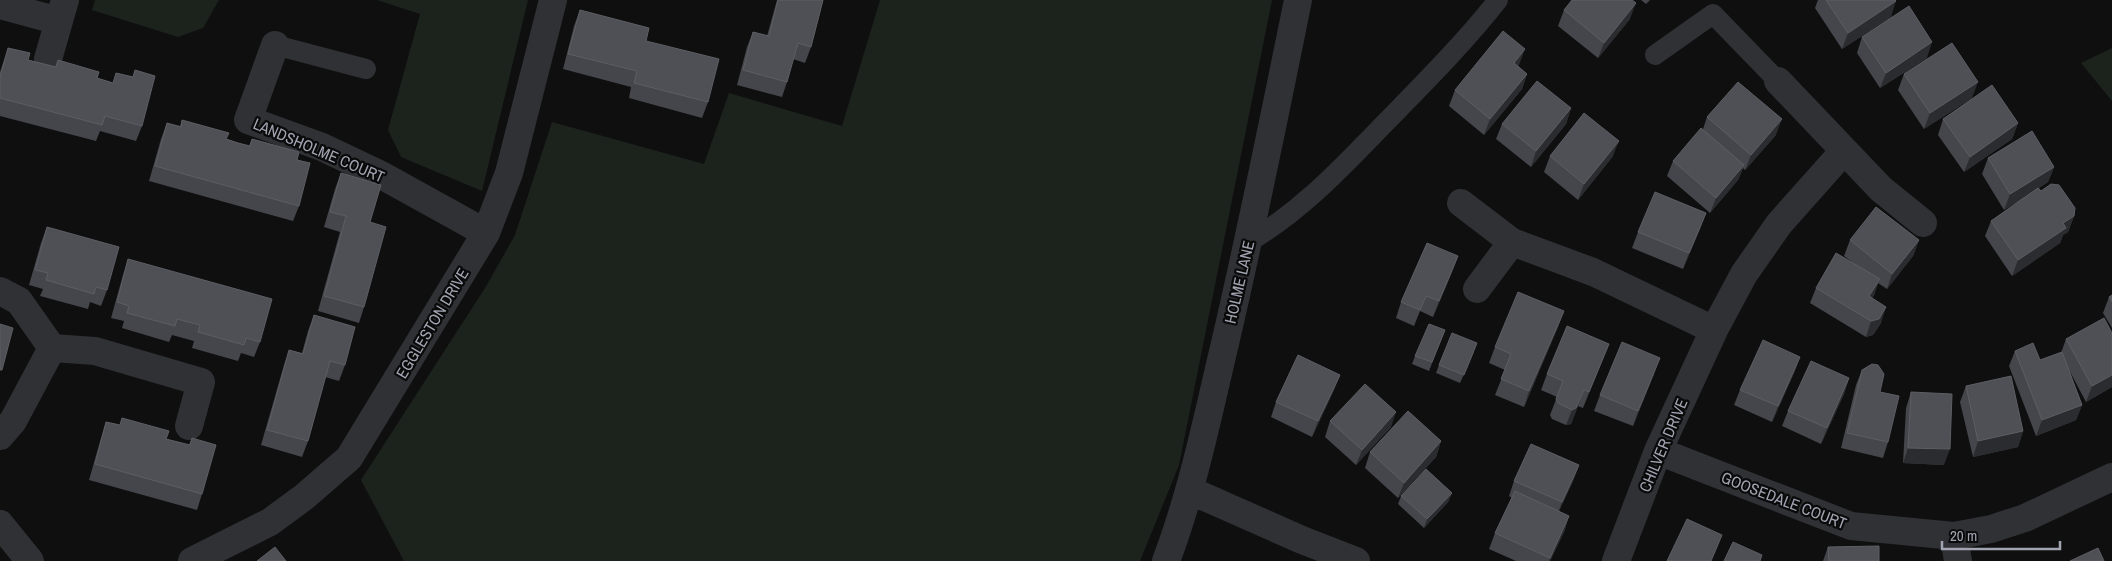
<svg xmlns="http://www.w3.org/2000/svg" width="2112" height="561" font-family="'Archivo Narrow',sans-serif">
	<rect width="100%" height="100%" fill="#0f0f10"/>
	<path fill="#1c231d" d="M95 0H219L203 28 178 37 92 10Z
		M377 0H528L482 191 401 157 388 130 420 14Z
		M880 0H1272L1179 465 1140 561H404L361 480 485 288 515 235 552 122 704 164 729 93 842 126Z
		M2112 48V101L2081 63Z"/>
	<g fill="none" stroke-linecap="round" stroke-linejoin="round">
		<path stroke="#303135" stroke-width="20" d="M275 45 366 69
			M1655 55 1713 14 1778 81
			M1249 242C1305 208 1342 167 1388 120 1426 81 1464 43 1498 0"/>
		<path stroke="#303135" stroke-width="28" d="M0 5 59 21
			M275 45 248 120 322 147 383 176 486 233
			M48 59 65 0
			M1778 81 1881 189 1923 223
			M1461 203 1512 242 1593 272 1714 330
			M1477 289 1512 242
			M0 291 19 301 52 348
			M0 436 13 421 52 348 95 351 201 382 189 426
			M1658 451 1851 526 1954 536 1991 529 2025 518 2112 477
			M1189 490 1302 540 1356 561
			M0 524 30 561
			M1954 536 1958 561
			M192 561 270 522 304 497 349 458 486 233 509 173 553 0
			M1166 561C1191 495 1206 425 1222 356 1250 238 1274 119 1298 0
			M1616 561 1658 451 1714 330 1744 274 1779 224 1843 152"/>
	</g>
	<path fill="#45464b" d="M777 0H823L811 47 805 63 793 59 787 82 782 97 737 85 747 47 753 32 767 36Z
		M1641 0H1650L1646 4Z
		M1818 0H1895L1891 17 1842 49 1815 8Z
		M580 10 646 41 708 102 702 118 629 98 631 87 563 69 574 26Z
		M1564 10 1630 19 1598 58 1558 26Z
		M1862 37 1927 58 1880 88 1857 53Z
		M8 48 28 60 55 67 58 60 97 78 113 83 116 73 133 77 135 70 142 126 136 141 100 131 96 141 0 116V72Z
		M1519 65 1518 66 1527 74 1522 89 1484 135 1449 106 1455 90Z
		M1904 74 1972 98 1924 129 1898 90Z
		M1571 108 1566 124 1531 167 1496 139 1502 124Z
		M1707 117 1776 135 1745 170 1743 168 1738 180 1710 213 1667 176 1673 161 1703 129Z
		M1943 119 2018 123 2012 139 1964 172 1938 135Z
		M182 120 226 139 249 146 252 139 297 160 299 206 293 221 149 181 161 139 167 123 180 126Z
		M1550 156H1613L1578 200 1544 172Z
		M1988 158 2054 167 2048 182 2039 188 2041 191 2074 216 2068 232 2063 235 2060 243 2012 276 1985 236 1991 221 2024 198 2004 210 1982 174Z
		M341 173 370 222 364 307 359 323 318 311 340 232 324 227 335 189Z
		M1706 213 1700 229 1683 269 1632 248 1638 232Z
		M47 227 107 290 101 306 90 302 88 309 40 296 43 289 29 285 41 243Z
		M1850 240H1919L1913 256 1887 289 1878 283 1874 295 1872 298 1881 323 1873 335 1866 337 1810 303 1816 288 1856 265 1844 256Z
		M1458 256 1452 272 1433 317 1420 311 1414 326 1396 318 1401 302Z
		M128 259 260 342 254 357 241 353 238 361 192 348 194 341 172 335 169 342 122 328 124 321 111 318 123 275Z
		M2112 295V328L2103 313 2109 297Z
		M1564 311 1558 327 1524 407 1495 395 1505 370 1489 363 1495 347Z
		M314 315 345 365 339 381 325 377 308 441 302 457 261 445 284 365 289 350 302 353 308 331Z
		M1445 330 1429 371 1412 364 1415 356Z
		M2112 333V387L2086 402 2068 368 2082 405 2076 420 2036 436 2009 366 2015 351 2040 360 2061 353 2066 339Z
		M1609 344 1583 408 1578 406 1571 424 1566 425 1552 419 1550 415 1557 397 1541 390 1547 374Z
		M1474 352 1460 383 1436 373 1439 365Z
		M1800 357 1794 373 1772 422 1734 405 1740 390Z
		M1862 370 1880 392 1888 442 1883 458 1841 448 1856 385Z
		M1654 374 1633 426 1594 411 1600 395Z
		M1340 375 1334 390 1312 437 1271 417 1276 402Z
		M1849 378 1844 394 1821 444 1782 426 1788 411Z
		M1966 386 2023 431 2018 447 1973 457 1960 402Z
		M1911 392 1944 465 1903 463 1906 408Z
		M122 418 166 439 189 445 192 438 202 494 197 510 89 480 101 438 106 422 120 425Z
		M1330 421 1391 427 1356 465 1325 437Z
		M1441 441 1436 457 1398 498 1365 468 1370 452Z
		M1579 465 1573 481 1559 511 1569 516 1564 532 1550 561H1516L1489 549 1495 533 1512 498 1509 496 1514 481Z
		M1452 493 1448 502 1424 528 1398 504 1401 496Z
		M1828 547 1879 561H1823Z"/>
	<path fill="#2b2c2f" d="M1896 1 1891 17 1842 49 1848 33Z
		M1636 3 1630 19 1598 58 1604 43Z
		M1932 42 1927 58 1880 88 1886 73Z
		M1525 49 1519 65 1508 78 1514 63Z
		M1527 74 1522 89 1484 135 1490 119Z
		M1978 82 1972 98 1924 129 1930 113Z
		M1571 108 1566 124 1531 167 1536 151Z
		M1782 119 1776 135 1745 170 1751 155Z
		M2018 123 2012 139 1964 172 1970 157Z
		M1619 141 1613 156 1578 200 1584 184Z
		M1744 165 1738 180 1710 213 1716 198Z
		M2054 167 2048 182 2004 210 2010 194Z
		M1706 213 1700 229 1683 269 1689 253Z
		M2074 216 2068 232 2063 235 2060 243 2012 276 2018 260 2063 223Z
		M1919 240 1913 256 1887 289 1892 274Z
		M1458 256 1452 272 1433 317 1439 301Z
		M1880 279 1874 295 1863 312 1869 296Z
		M1886 307 1881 323 1873 335 1866 337 1871 321Z
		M1564 311 1558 327 1524 407 1529 391Z
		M1609 344 1603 359 1583 408 1589 392Z
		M1800 357 1794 373 1772 422 1778 406Z
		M1660 358 1654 374 1633 426 1638 411Z
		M1340 375 1334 390 1312 437 1318 421Z
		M2112 375V387L2086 402 2092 386Z
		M1849 378 1844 394 1821 444 1827 428Z
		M1584 390 1571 424 1566 425 1572 410Z
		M2082 405 2076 420 2036 436 2042 420Z
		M1396 412 1391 427 1356 465 1362 450Z
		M2023 431 2018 447 1973 457 1978 441Z
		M1441 441 1436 457 1398 498 1404 483Z
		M1908 448 1950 449 1944 465 1903 463Z
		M1579 465 1573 481 1556 518 1562 502Z
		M1452 493 1448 502 1424 528 1427 519Z
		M1569 516 1564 532 1550 561H1549Z"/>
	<path fill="#4f5056" stroke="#5c5e64" d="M778 0H823L811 47 798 43 787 82 743 70 753 32 769 36Z
		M1572 0H1632L1636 3 1604 43 1564 10Z
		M1826 0H1895L1896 1 1848 33Z
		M1909 6 1932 42 1886 73 1862 37Z
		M580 10 649 28 646 41 719 59 708 102 634 83 637 71 568 54Z
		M1503 31 1525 49 1514 63 1527 74 1490 119 1455 90Z
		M1952 43 1978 82 1930 113 1904 74Z
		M8 48 30 53 28 60 56 67 58 60 99 72 97 78 113 83 116 73 133 77 135 70 155 76 142 126 105 116 102 125 0 98V77Z
		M1537 81 1571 108 1536 151 1502 124Z
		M1738 82 1782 119 1751 155 1707 117Z
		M1992 85 2018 123 1970 157 1943 119Z
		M1584 113 1619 141 1584 184 1550 156Z
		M182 120 229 133 226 139 238 143 250 146 252 139 299 152 297 160 310 163 299 206 155 166 167 123 181 127Z
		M1701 128 1744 165 1716 198 1673 161Z
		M2032 131 2054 167 2010 194 1988 158Z
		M341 173 381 185 370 222 386 227 364 307 324 296 346 216 330 212Z
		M2051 184 2059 185 2075 208 2074 216 2063 223 2066 228 2018 260 1991 221 2038 188 2041 191Z
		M1655 192 1706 213 1689 253 1638 232Z
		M1876 207 1919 240 1892 274 1850 240Z
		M47 227 119 247 107 290 96 287 94 294 46 280 48 273 35 270Z
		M1427 243 1458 256 1439 301 1426 296 1420 310 1401 302Z
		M1836 253 1880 279 1869 296 1886 307 1879 319 1871 321 1816 288Z
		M128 259 272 299 260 342 246 338 244 345 198 332 200 325 177 319 175 326 127 313 129 306 117 302Z
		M1518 292 1564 311 1529 391 1501 379 1511 354 1495 347Z
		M2112 295V302L2109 297Z
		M314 315 355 327 345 365 330 361 308 441 267 430 289 350 303 354Z
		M2104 318 2112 333V375L2092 386 2066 339Z
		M0 324 13 328 2 370H0Z
		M1429 324 1445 330 1432 362 1415 356Z
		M1567 326 1609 344 1589 392 1584 390 1576 408 1572 410 1558 403 1556 399 1563 381 1547 374Z
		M1452 333 1477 343 1464 375 1439 365Z
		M1763 340 1800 357 1778 406 1740 390Z
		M1622 342 1660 358 1638 411 1600 395Z
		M2033 343 2040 360 2062 352 2082 405 2042 420 2015 351Z
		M1298 355 1340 375 1318 421 1276 402Z
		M1811 361 1849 378 1827 428 1788 411Z
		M1872 364 1878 365 1884 374 1880 392 1899 396 1888 442 1847 433 1862 370Z
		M2011 376 2023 431 1978 441 1966 386Z
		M1365 384 1396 412 1362 450 1330 421Z
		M1911 392 1952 394 1950 449 1908 448Z
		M1408 411 1441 441 1404 483 1370 452Z
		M122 418 169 431 166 439 190 445 192 438 216 445 202 494 95 464 106 422 120 425Z
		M1531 444 1579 465 1562 502 1514 481Z
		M1426 469 1452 493 1427 519 1401 496Z
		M1515 491 1569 516 1550 558 1495 533Z
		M1687 519 1722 535 1711 561H1667Z
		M1733 542 1762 555 1760 561H1724Z
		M1879 546V561H1829L1828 547Z
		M275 547 286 561H257Z
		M2098 548 2104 561H2070Z"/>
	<g text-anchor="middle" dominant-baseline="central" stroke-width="4.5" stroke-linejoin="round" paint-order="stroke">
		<g font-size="16" fill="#a1a5b1" stroke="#0a0a0b">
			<text transform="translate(319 150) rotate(23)">LANDSHOLME COURT</text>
			<text transform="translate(1239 282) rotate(-77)">HOLME LANE</text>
			<text transform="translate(432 323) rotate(-59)">EGGLESTON DRIVE</text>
			<text transform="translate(1663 445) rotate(-67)">CHILVER DRIVE</text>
			<text transform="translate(1784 500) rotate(21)">GOOSEDALE COURT</text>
		</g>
	</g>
	<path d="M1942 541v8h118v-8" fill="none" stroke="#a1a5b1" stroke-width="2.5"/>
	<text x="1950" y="541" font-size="15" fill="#a1a5b1" stroke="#0a0a0b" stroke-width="4" paint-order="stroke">20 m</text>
</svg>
